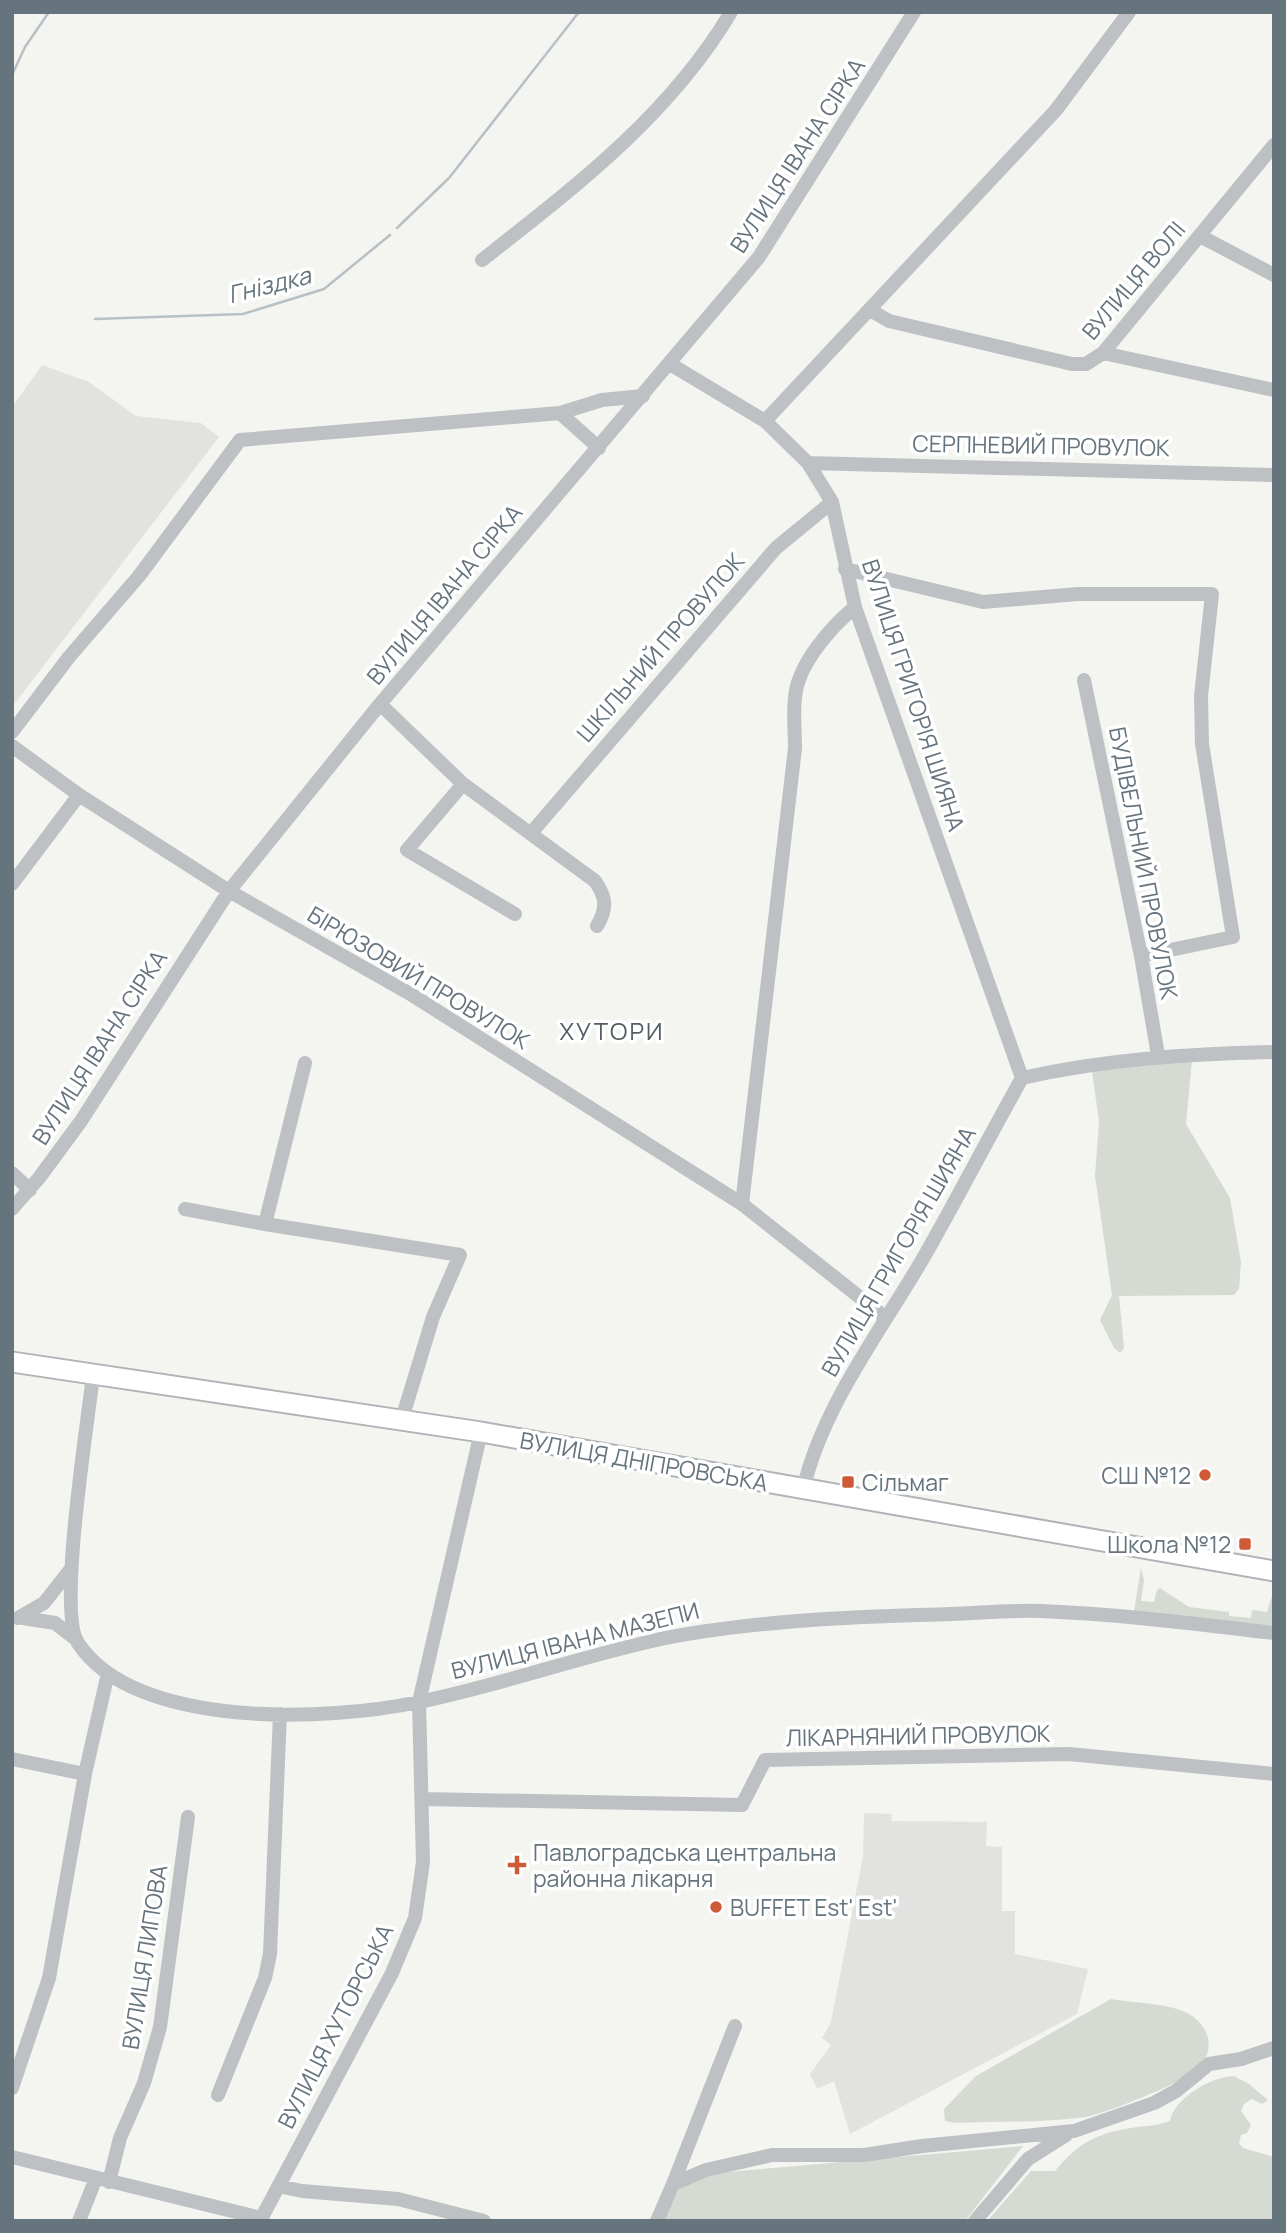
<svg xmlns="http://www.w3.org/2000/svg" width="1286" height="2233" font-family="Manrope,sans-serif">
	<rect width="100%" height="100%" fill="#f4f4f1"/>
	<path fill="#e2e3e1" d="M42 365 89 382 136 416 201 423 219 437 12 707V407Z
		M864 1813 892 1814 891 1821 987 1822 986 1846 1002 1847V1911H1015V1954L1088 1969 1077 2014 850 2134 834 2081 817 2089 810 2074 831 2045 822 2038 831 2022 863 1857Z"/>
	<path fill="#d5dad2" d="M1156 1060 1192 1061 1186 1124 1230 1198 1241 1262 1239 1289 1234 1295 1119 1296 1124 1348 1120 1353 1114 1348 1100 1320 1112 1295 1095 1176 1099 1121 1092 1072Z
		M1141 1568 1144 1580 1141 1601 1154 1602 1157 1590 1160 1588 1189 1607 1229 1612V1616L1251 1618 1252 1610 1267 1612 1274 1589V1627L1134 1611Z
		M1111 1999C1134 2003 1165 2003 1185 2012 1211 2024 1218 2053 1194 2072 1178 2084 1105 2114 1085 2117 1043 2123 998 2121 956 2123L945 2121 944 2109 976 2076Z
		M1234 2076 1249 2084 1268 2100 1262 2104 1252 2099 1244 2104 1241 2111 1251 2125 1247 2133 1241 2135 1239 2143 1243 2148 1274 2157V2221H987L1031 2171H1055C1081 2140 1098 2133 1137 2127 1149 2126 1159 2125 1170 2121 1175 2097 1211 2077 1234 2076Z
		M1023 2146 965 2221H664L678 2189 717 2173Z"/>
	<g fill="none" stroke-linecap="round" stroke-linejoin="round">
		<path stroke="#b7c0c4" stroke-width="2.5" d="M12 75 25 47 49 12
			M397 228 449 178 579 12
			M95 319 243 314 324 289 390 235"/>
		<defs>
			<path id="highway" d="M12 1362 481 1432 1274 1571"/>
		</defs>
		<use href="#highway" stroke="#b0b4b6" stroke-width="23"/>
		<path stroke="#bdc1c4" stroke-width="14" d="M1200 236 1274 275
			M482 260C575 187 670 115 731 12
			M870 310 889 321 1072 364H1086L1103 353 1274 145
			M1103 353 1274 390
			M670 364 765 421
			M560 413 599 448
			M808 463 1274 475
			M845 569 983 602 1078 594H1212L1201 696 1202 744 1233 937 1141 956
			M1084 680 1141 956 1158 1055
			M380 704 463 784 595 881C607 898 607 909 597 926
			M12 732 69 657 139 576 240 440 560 413 602 400 643 396
			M12 746 79 795 229 891 412 995 742 1204 795 748C795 732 793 714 795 698 797 665 831 627 855 607
			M463 784 407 850 515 914
			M532 832 776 548 832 502
			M12 884 79 795
			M1022 1078C1106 1059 1188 1054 1274 1052
			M12 1173 30 1190
			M742 1204 886 1318
			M12 1209 39 1178 81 1121 229 891 380 704 759 257 914 12
			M185 1209 265 1224 305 1063
			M265 1224 460 1255 433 1317 402 1419
			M93 1375C88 1422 57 1612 78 1643 135 1730 329 1721 419 1702 497 1686 573 1659 652 1641 696 1631 741 1626 786 1622 841 1617 896 1616 951 1614 981 1613 1012 1610 1041 1611 1119 1614 1197 1624 1274 1633
			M803 1490C823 1404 882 1330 925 1255 958 1197 989 1137 1022 1078L855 607 832 502 808 463 765 421 1056 110 1129 12
			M18 1618 44 1603 70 1570
			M23 1618 55 1623 73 1637
			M12 1759 85 1774
			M422 1799 742 1805 765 1760 1069 1754 1274 1774
			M12 2088 49 1978 85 1774 108 1673
			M218 2095 265 1978 270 1954 280 1714
			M12 2157 261 2218
			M109 2182 120 2138 144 2083 160 2027 188 1817
			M673 2184 735 2026
			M278 2186 302 2191 398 2199 484 2221
			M79 2221 96 2178
			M260 2221 392 1973 415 1918 423 1862 419 1702 481 1432
			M657 2221 673 2184 706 2170 772 2155H864L922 2146 1074 2131 1154 2103 1176 2091 1209 2064 1241 2059 1274 2048
			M975 2221 1028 2159 1066 2135"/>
		<use href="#highway" stroke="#fff" stroke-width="19"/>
	</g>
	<g fill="#ce5a37" stroke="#fff" stroke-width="2.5">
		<circle cx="1205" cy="1475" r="7"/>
		<rect x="841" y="1475" width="14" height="14" rx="3.5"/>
		<rect x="1238" y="1537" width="14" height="14" rx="3.5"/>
		<path d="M513.5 1854.5h7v7h7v7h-7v7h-7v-7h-7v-7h7z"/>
		<circle cx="716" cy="1907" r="7"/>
	</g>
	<g text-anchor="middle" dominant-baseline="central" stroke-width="7" stroke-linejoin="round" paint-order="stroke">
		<g font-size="23" fill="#66747e" stroke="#fff">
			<text transform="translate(797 155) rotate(-57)">ВУЛИЦЯ ІВАНА СІРКА</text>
			<text transform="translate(1133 280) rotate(-50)">ВУЛИЦЯ ВОЛІ</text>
			<text transform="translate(1041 445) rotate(1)">СЕРПНЕВИЙ ПРОВУЛОК</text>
			<text transform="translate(444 594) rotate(-50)">ВУЛИЦЯ ІВАНА СІРКА</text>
			<text transform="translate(660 647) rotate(-49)">ШКІЛЬНИЙ ПРОВУЛОК</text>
			<text transform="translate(914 695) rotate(72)">ВУЛИЦЯ ГРИГОРІЯ ШИЯНА</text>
			<text transform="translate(1144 863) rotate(79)">БУДІВЕЛЬНИЙ ПРОВУЛОК</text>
			<text transform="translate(419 977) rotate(31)">БІРЮЗОВИЙ ПРОВУЛОК</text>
			<text transform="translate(99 1047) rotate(-57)">ВУЛИЦЯ ІВАНА СІРКА</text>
			<text transform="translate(898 1251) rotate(-60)">ВУЛИЦЯ ГРИГОРІЯ ШИЯНА</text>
			<text transform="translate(644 1461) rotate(10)">ВУЛИЦЯ ДНІПРОВСЬКА</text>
			<text transform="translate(575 1640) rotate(-14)">ВУЛИЦЯ ІВАНА МАЗЕПИ</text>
			<text transform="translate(918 1735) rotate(-1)">ЛІКАРНЯНИЙ ПРОВУЛОК</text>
			<text transform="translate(144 1957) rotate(-81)">ВУЛИЦЯ ЛИПОВА</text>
			<text transform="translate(335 2026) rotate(-63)">ВУЛИЦЯ ХУТОРСЬКА</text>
		</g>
		<g font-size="23" fill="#66747e" stroke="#fff" text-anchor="start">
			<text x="1191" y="1475" text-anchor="end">СШ №12</text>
			<text x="862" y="1482">Сільмаг</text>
			<text x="1231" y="1544" text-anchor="end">Школа №12</text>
			<text x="533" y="1852">Павлоградська центральна<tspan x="533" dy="26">районна лікарня</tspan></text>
			<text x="730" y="1907">BUFFET Est' Est'</text>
		</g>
		<g font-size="24" font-style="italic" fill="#63757b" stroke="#fff">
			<text transform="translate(269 284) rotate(-14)">Гніздка</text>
		</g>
		<g font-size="24" letter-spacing="2" fill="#535d64" stroke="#fff">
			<text x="612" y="1030">ХУТОРИ</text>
		</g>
	</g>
	<rect width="1286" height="2233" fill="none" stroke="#66747e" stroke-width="28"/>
</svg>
